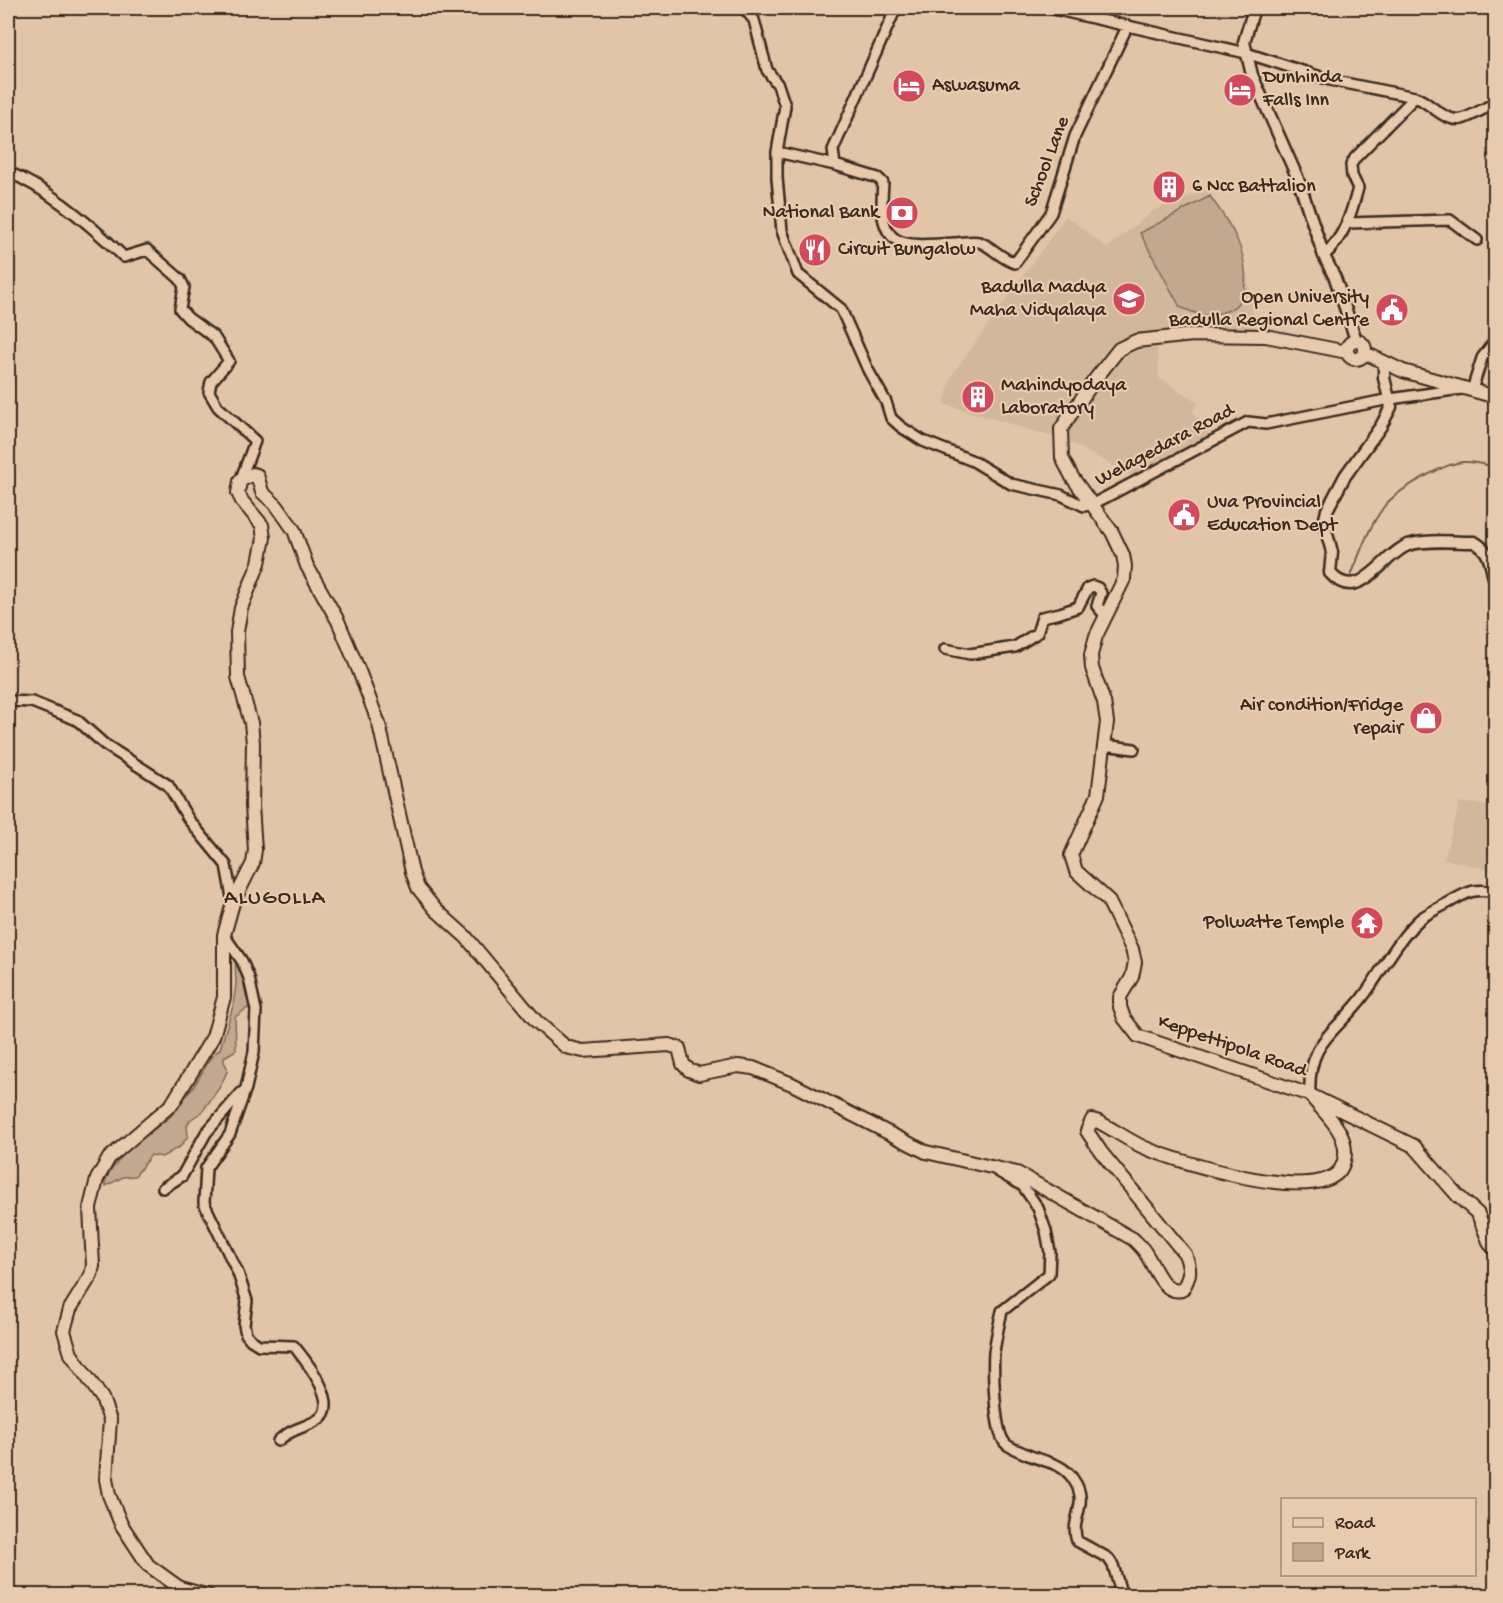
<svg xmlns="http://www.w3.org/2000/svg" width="1503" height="1603" font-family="'Gochi Hand',sans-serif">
	<rect width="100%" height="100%" fill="#e1c5a9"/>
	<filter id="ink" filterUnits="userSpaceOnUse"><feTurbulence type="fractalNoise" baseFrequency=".0167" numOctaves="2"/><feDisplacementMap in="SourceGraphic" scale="12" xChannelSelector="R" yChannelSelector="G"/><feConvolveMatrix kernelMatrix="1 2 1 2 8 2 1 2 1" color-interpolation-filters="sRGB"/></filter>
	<g filter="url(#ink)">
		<path fill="#d1b79c" d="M1206 190 1234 233 1245 264 1257 336 1157 338 1159 378 1198 402 1193 412 1209 434 1135 477 1069 442 944 404 952 375 1066 216 1107 248 1154 210Z
			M1495 795V871L1444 859 1460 802 1488 806Z"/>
		<path fill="#c3a890" stroke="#7f6957" stroke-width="1.5" d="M1210 196C1218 207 1226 219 1233 231 1245 254 1257 302 1224 312 1208 318 1195 314 1180 307L1140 233Z
			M237 953 250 1000 249 1007 235 1017 236 1050 224 1057V1062L227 1067V1072L219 1088 202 1112 190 1120 187 1126 188 1136 181 1146 162 1157 151 1155 135 1176 123 1177 106 1186 105 1182 109 1173 126 1151 170 1117 194 1086 211 1057 220 1049 233 1006 236 984 235 959Z"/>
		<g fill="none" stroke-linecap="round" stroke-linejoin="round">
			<path stroke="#735e4d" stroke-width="2" d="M1351 576C1360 552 1368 529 1383 508 1395 491 1442 464 1463 462 1474 461 1485 465 1496 467"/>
			<defs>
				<path id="minor" d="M744 8 754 20 767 70 778 85 785 106 777 152V178L782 231 798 274 841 309 868 370 886 402 891 418 901 427 923 441 973 461 1011 484 1061 495 1084 506 1093 504 1248 422 1266 424 1390 399 1461 389
					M1049 8 1246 53 1330 80 1415 97C1430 102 1445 123 1462 119 1472 116 1483 109 1493 104L1496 100
					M777 152 835 165 878 178 883 183C877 249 899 247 955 243 962 243 972 240 979 242 990 245 1001 259 1015 263L1051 213 1075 136 1127 27
					M835 165 833 150 896 8
					M8 172C49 189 92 226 124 257L147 250 180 279 184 287 180 309 188 318 214 337 229 361 211 382 209 392 218 407 255 441 240 481
					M1348 223 1450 220 1477 240
					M1324 256C1344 237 1351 215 1358 188L1352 176 1351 165 1355 158 1415 97
					M1472 390 1482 358 1496 339
					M945 649 970 654 1015 647 1037 633 1042 617 1060 613 1078 607 1088 588 1093 586 1098 588 1101 593 1097 606 1105 615
					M8 701 32 702 77 720 104 744 168 785 189 820 226 865 233 903
					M1104 745 1134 749
					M224 935 242 961 249 978 256 1010 254 1052 246 1088 230 1134 206 1168 204 1203 238 1273 247 1301 244 1325 246 1334 251 1340 259 1345 294 1346C305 1360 341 1403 319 1419 306 1428 291 1428 278 1441
					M1310 1095C1307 1039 1337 1033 1365 994 1383 969 1397 940 1420 919 1428 913 1439 908 1448 903 1468 892 1472 888 1496 892
					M997 1171 1023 1186 1038 1208 1046 1231 1050 1252 1049 1274 1002 1311C999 1324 996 1338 994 1352 993 1369 994 1430 1005 1443 1009 1448 1020 1451 1026 1454 1043 1462 1062 1462 1073 1479 1091 1504 1069 1518 1077 1541L1108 1558 1113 1565 1122 1596
					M163 1188 182 1176 206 1133 242 1092"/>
				<path id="tertiary" d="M1254 8 1244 42 1252 75 1298 179 1324 256 1335 278 1356 340
					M1384 363V378L1391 407 1381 426 1345 476 1327 510 1324 523 1332 552 1330 573C1359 606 1382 555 1408 545 1425 539 1455 542 1474 542 1493 552 1489 566 1496 584"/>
				<path id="secondary" d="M1347 350a9 9 0 1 1 18 0a9 9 0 1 1-18 0Z
					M1347 352 1266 336 1193 335 1136 341 1119 349 1093 382 1061 429 1062 458 1072 477 1112 532 1123 555 1125 566 1124 579 1096 636 1091 655 1092 668 1104 702 1107 722 1098 795 1071 855 1076 871 1108 900 1132 949 1135 962 1132 977 1120 997V1007L1124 1018 1138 1036 1310 1095 1414 1146 1458 1196 1478 1214 1490 1244 1496 1250
					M1365 353 1403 371 1496 397
					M209 1596 180 1588 148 1565 121 1524 109 1495 106 1479 110 1420 102 1398 71 1354 64 1331 70 1309 91 1275 93 1266 90 1208 97 1179 109 1158 172 1104 213 1037 224 997V935L233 903 253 863 255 850 252 806 253 743 251 723 238 677 237 632 241 608 259 563 264 538 262 525 242 501 238 493 240 481 253 474 257 475 262 492 277 506 294 530 307 566 338 621 359 671 379 724 412 872 418 888 435 909 466 937 536 1021 566 1047 583 1051 669 1045 679 1048 683 1064 689 1070 699 1074 738 1066 753 1068 792 1084 926 1152 1017 1173 1133 1239C1138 1244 1143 1248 1146 1254 1155 1267 1163 1295 1182 1290 1191 1276 1191 1269 1185 1254L1101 1152 1087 1131 1092 1120 1099 1122C1114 1130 1128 1140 1143 1147 1178 1162 1315 1205 1340 1170 1347 1159 1346 1146 1341 1135 1335 1121 1320 1108 1310 1095"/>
			</defs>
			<use href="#minor" stroke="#3b2a1e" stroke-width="14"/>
			<use href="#tertiary" stroke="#3b2a1e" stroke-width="15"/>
			<use href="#secondary" stroke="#3b2a1e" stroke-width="16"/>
			<use href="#minor" stroke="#e8cbaf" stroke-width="9"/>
			<use href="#tertiary" stroke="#e8cbaf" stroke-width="10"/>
			<use href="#secondary" stroke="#e8cbaf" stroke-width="12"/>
		</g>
	</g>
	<defs>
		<symbol id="hotel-disc" viewBox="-11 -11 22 22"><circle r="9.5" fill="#d1495b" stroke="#e8cbaf"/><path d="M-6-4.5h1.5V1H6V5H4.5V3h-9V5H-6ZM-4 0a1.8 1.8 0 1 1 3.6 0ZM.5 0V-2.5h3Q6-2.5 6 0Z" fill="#fff"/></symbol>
		<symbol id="building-disc" viewBox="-11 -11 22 22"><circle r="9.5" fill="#d1495b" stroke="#e8cbaf"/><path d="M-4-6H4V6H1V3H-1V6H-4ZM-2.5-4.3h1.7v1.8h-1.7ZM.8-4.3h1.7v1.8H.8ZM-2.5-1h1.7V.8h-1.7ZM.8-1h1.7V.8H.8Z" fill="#fff"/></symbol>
		<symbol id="bank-disc" viewBox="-11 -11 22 22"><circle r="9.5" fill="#d1495b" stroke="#e8cbaf"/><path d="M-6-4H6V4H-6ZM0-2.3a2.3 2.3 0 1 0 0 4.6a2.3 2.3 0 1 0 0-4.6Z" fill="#fff"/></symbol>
		<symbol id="restaurant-disc" viewBox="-11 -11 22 22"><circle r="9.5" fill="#d1495b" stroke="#e8cbaf"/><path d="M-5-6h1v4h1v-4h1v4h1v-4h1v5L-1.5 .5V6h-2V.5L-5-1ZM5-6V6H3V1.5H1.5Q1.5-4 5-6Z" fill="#fff"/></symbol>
		<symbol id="school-disc" viewBox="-11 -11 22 22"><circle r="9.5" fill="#d1495b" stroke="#e8cbaf"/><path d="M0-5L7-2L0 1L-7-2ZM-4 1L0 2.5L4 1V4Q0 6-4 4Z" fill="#fff"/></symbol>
		<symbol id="civic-disc" viewBox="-11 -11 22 22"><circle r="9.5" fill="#d1495b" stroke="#e8cbaf"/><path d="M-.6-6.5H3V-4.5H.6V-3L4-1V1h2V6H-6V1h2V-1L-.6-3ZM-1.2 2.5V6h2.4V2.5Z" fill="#fff"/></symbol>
		<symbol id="shop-disc" viewBox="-11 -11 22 22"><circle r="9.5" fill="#d1495b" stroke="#e8cbaf"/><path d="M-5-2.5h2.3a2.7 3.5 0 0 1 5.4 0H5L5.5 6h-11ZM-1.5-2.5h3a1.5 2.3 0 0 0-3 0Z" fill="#fff"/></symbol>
		<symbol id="temple-disc" viewBox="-11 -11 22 22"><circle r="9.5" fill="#d1495b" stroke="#e8cbaf"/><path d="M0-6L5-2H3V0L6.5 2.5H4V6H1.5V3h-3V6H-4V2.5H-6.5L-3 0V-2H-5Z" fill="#fff"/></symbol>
	</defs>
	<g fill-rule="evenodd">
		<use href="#hotel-disc" x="890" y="67" width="38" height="38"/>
		<use href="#hotel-disc" x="1221" y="71" width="38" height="38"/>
		<use href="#building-disc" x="1150" y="168" width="38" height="38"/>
		<use href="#bank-disc" x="883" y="194" width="38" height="38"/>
		<use href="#restaurant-disc" x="796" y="231" width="38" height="38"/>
		<use href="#school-disc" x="1110" y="280" width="38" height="38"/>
		<use href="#civic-disc" x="1373" y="291" width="38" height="38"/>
		<use href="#building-disc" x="959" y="378" width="38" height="38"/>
		<use href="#civic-disc" x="1165" y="496" width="38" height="38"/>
		<use href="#shop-disc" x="1407" y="699" width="38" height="38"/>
		<use href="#temple-disc" x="1348" y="904" width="38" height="38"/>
	</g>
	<g text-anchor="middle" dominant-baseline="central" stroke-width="4.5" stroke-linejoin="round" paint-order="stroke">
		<g font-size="20" fill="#3b2a1e" stroke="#e8cbaf" text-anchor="start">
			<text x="1263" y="78">Dunhinda<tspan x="1263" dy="23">Falls Inn</tspan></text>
			<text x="932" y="86">Aswasuma</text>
			<text x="1192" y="187">6 Ncc Battalion</text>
			<text x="879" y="213" text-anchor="end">National Bank</text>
			<text x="838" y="250">Circuit Bungalow</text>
			<text x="1106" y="288" text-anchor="end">Badulla Madya<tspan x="1106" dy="23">Maha Vidyalaya</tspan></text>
			<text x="1369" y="298" text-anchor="end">Open University<tspan x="1369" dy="23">Badulla Regional Centre</tspan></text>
			<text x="1001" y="386">Mahindyodaya<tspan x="1001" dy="23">Laboratory</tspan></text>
			<text x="1207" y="503">Uva Provincial<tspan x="1207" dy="23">Education Dept</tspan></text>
			<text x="1403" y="706" text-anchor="end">Air condition/Fridge<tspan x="1403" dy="23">repair</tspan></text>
			<text x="1344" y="923" text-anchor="end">Polwatte Temple</text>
		</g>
		<g font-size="20" fill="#3b2a1e" stroke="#e8cbaf">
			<text transform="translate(1048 162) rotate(-69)">School Lane</text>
			<text transform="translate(1165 446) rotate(-28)">Welagedara Road</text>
			<text transform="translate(1232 1047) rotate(19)">Keppettipola Road</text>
		</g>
		<g font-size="22" letter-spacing="1.5" fill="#3b2a1e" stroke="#e8cbaf">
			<text x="275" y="899">ALUGOLLA</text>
		</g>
	</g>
	<rect width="1503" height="1603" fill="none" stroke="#e8cbaf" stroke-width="30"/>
	<rect x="15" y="15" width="1473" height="1573" fill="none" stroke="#3b2a1e" stroke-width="2" filter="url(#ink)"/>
	<rect x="1281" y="1498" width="195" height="78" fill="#e8cbaf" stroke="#a38b75" stroke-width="1.5"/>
	<rect x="1293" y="1518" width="30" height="9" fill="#e8cbaf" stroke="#a38b75" stroke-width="1.5"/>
	<text x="1335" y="1528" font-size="18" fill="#3b2a1e">Road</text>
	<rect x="1293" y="1543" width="30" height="18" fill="#c3a890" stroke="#a38b75" stroke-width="1.5"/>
	<text x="1335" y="1558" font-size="18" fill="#3b2a1e">Park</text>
</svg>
